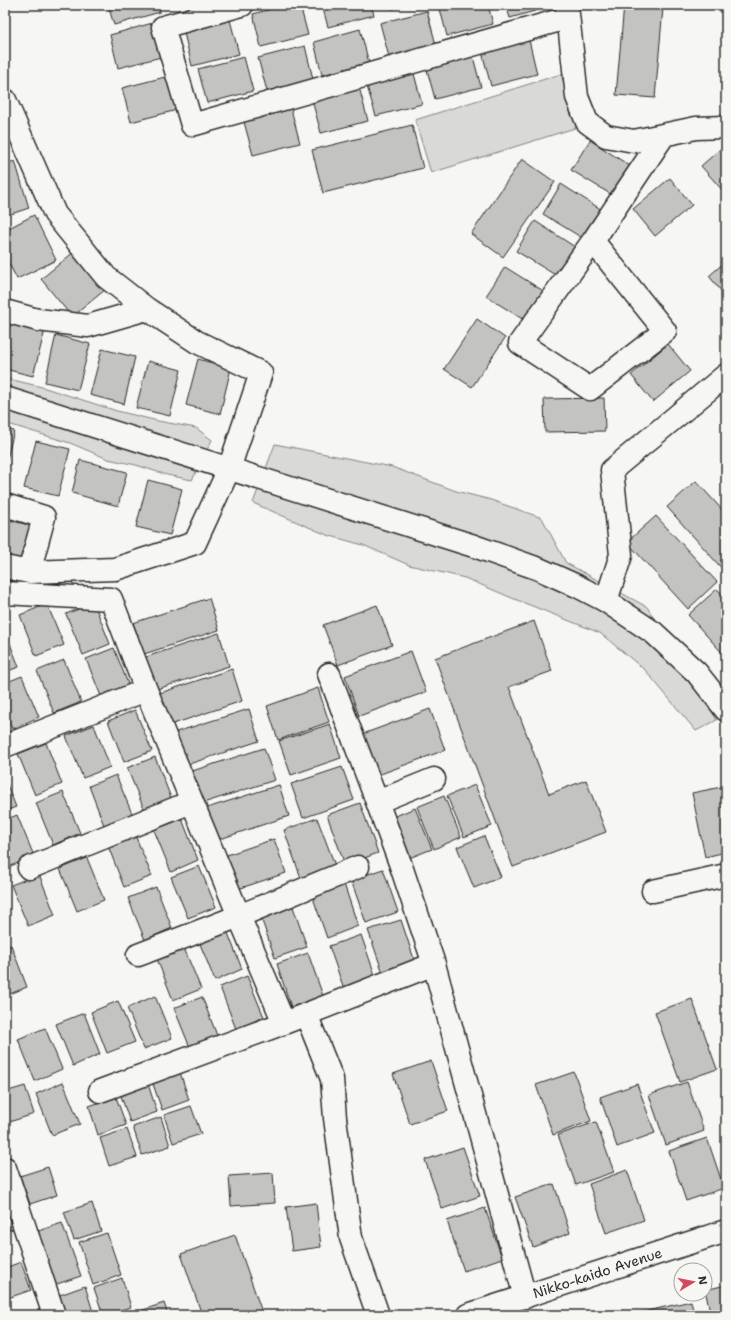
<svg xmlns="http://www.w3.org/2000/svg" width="731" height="1320" font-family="'Shantell Sans',sans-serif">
	<rect width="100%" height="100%" fill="#f6f6f2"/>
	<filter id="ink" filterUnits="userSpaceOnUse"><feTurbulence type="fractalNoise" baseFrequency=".025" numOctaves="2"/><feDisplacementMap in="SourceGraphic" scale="8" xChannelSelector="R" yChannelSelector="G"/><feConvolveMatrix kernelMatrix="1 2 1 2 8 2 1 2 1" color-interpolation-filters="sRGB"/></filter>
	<g filter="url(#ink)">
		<path fill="#d9d9d5" stroke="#828280" d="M561 74 578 127 431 173 415 120Z
			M5 378 42 387 117 411 158 421 196 428 212 440 192 480 167 475 136 465 108 459 70 443 5 423Z
			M275 444 392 467 456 491 491 500 542 518 566 563 647 607 717 720 696 731 646 671 600 633 512 598 465 578 409 565 363 545 327 535 253 503Z"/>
		<path fill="#c3c3c0" stroke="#2b2b2b" d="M108 5H158L160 12 114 25Z
			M286 5H300L308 35 261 47 253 14Z
			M322 5H371L374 15 328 27Z
			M391 5H406L392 9Z
			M439 5H488L493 24 447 36Z
			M506 5H556L510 18Z
			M624 5 663 8 655 98 616 95Z
			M427 11 436 45 389 57 380 23Z
			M230 20 239 54 192 66 184 33Z
			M156 22 165 56 118 68 110 35Z
			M360 29 369 63 322 75 314 42Z
			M529 40 537 74 491 86 482 52Z
			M305 46 313 79 267 91 258 58Z
			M472 53 481 87 435 99 426 66Z
			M244 57 253 91 207 103 198 69Z
			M413 70 422 104 376 116 366 83Z
			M169 76 177 110 131 122 122 88Z
			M359 87 368 121 321 133 312 100Z
			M291 109 300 143 253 155 244 122Z
			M412 125 423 168 323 193 312 150Z
			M590 140 630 166 612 195 571 170Z
			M726 144V190L724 192 701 166Z
			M522 159 555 182 503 257 471 234Z
			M15 161 29 208 5 216V164Z
			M670 178 692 205 655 236 633 209Z
			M561 184 602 210 584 239 543 214Z
			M34 215 56 260 17 279 5 256V230Z
			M535 221 575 247 557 276 516 251Z
			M75 251 106 289 72 317 41 279Z
			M726 261V297L709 276Z
			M505 267 545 292 527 322 486 296Z
			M477 319 505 338 472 387 444 369Z
			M11 321 45 330 33 376 5 369V346Z
			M56 335 90 344 78 390 45 382Z
			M668 344 690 371 653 402 631 375Z
			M102 349 135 357 124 404 90 395Z
			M198 359 231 368 220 414 186 405Z
			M148 361 181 370 170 416 136 408Z
			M604 398 605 431 545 432 544 399Z
			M5 429 14 431 5 467Z
			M36 441 70 449 58 496 24 488Z
			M80 460 127 472 118 506 72 493Z
			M148 480 182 489 170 535 136 527Z
			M696 481 726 514V573L667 507Z
			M656 516 717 582 688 609 627 542Z
			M5 519 33 526 24 560 5 555Z
			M717 589 726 598V657L688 615Z
			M209 598 219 630 144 654 133 623Z
			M94 603 110 644 83 655 66 614Z
			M47 604 64 645 36 656 20 615Z
			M377 605 392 645 338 665 323 625Z
			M534 621 552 671 509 687 549 794 586 780 606 832 513 867 435 658Z
			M6 633 19 667 5 672V634Z
			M219 633 229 666 154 690 143 658Z
			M114 648 130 689 103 701 86 659Z
			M411 651 426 692 359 716 345 676Z
			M64 660 81 702 54 713 37 671Z
			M232 669 242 701 167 726 157 694Z
			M22 676 39 717 12 729 5 712V683Z
			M318 688 329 722 278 740 267 706Z
			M249 709 259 741 183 766 173 733Z
			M430 709 445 750 378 775 363 734Z
			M135 710 152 751 124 762 108 721Z
			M330 724 341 758 291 775 279 741Z
			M94 725 110 767 83 778 66 736Z
			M46 743 62 784 35 795 18 754Z
			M264 748 275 780 200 804 189 772Z
			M155 757 171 798 144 809 127 768Z
			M342 767 354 800 303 818 291 784Z
			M116 775 133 816 105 828 89 786Z
			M5 780 16 807 5 811Z
			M279 785 289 816 214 841 204 809Z
			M475 785 492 826 464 837 447 796Z
			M726 786V852L705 857 692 793Z
			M63 792 80 833 53 845 36 803Z
			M444 796 461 837 434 849 417 807Z
			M360 803 378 853 345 865 327 815Z
			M415 808 432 849 404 860 388 819Z
			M17 815 34 856 6 868 5 865V820Z
			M317 818 336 868 302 881 284 830Z
			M182 819 198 860 171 872 154 830Z
			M135 835 152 876 124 887 108 846Z
			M484 836 501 877 474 888 457 847Z
			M274 839 286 873 235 890 224 856Z
			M87 858 104 900 77 911 60 869Z
			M199 866 216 907 188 918 171 877Z
			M383 869 398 912 366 923 351 880Z
			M39 874 55 915 28 926 11 885Z
			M344 884 358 926 327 938 312 895Z
			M156 887 172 928 145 940 128 898Z
			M292 904 307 947 275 958 260 915Z
			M401 920 415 962 383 973 368 930Z
			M226 928 242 969 215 981 198 939Z
			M361 935 376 978 344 989 329 946Z
			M11 945 27 987 5 996V948Z
			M184 948 201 989 173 1000 157 959Z
			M308 953 323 996 291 1007 277 964Z
			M247 976 264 1017 236 1029 220 987Z
			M155 996 172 1038 144 1049 127 1008Z
			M202 997 218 1038 191 1050 174 1008Z
			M692 999 717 1069 680 1082 655 1012Z
			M118 1001 135 1042 107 1053 91 1012Z
			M84 1013 100 1054 73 1066 56 1024Z
			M45 1028 62 1069 35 1081 18 1039Z
			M431 1061 448 1111 410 1124 393 1074Z
			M180 1072 189 1100 162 1110 152 1081Z
			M574 1072 591 1121 553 1135 536 1085Z
			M63 1082 80 1124 52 1135 36 1094Z
			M687 1082 704 1131 666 1145 649 1095Z
			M148 1084 157 1112 130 1122 120 1093Z
			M637 1084 655 1133 617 1147 600 1097Z
			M25 1086 34 1114 6 1123 5 1119V1092Z
			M116 1097 126 1125 98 1135 89 1106Z
			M191 1106 201 1134 173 1143 164 1115Z
			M161 1117 170 1146 142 1155 133 1127Z
			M596 1122 614 1172 576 1185 558 1135Z
			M127 1129 137 1157 109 1166 100 1138Z
			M707 1138 724 1188 686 1201 669 1151Z
			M463 1147 480 1196 442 1209 425 1160Z
			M48 1167 57 1195 30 1204 20 1176Z
			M627 1170 644 1220 606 1233 589 1184Z
			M273 1173 275 1203 231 1206 229 1176Z
			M554 1184 570 1233 533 1247 515 1197Z
			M92 1203 101 1231 74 1240 64 1212Z
			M316 1203 321 1247 292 1251 286 1207Z
			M5 1204 13 1229 5 1231Z
			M485 1208 502 1258 464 1271 447 1221Z
			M62 1223 81 1276 54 1285 35 1232Z
			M107 1233 121 1275 93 1285 79 1242Z
			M235 1235 263 1315H202L181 1254Z
			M21 1262 31 1290 5 1299V1268Z
			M122 1278 131 1307 103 1315 94 1288Z
			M726 1285V1315H711L705 1290Z
			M85 1286 94 1315H64L57 1296Z
			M691 1301 694 1315H630Z
			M164 1303 168 1315H138L137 1312Z"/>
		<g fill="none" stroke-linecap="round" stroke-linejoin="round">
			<defs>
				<path id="minor" d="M242 5 163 27 192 125 567 18
					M567 5 577 97 587 122 606 136 634 141 696 128 726 127
					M5 100 55 214 106 277 147 309 197 342 261 373 229 469 195 543 115 569 29 572 5 567
					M593 241 665 331 590 389 520 343 593 241 664 135
					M5 311 38 320 88 326 147 309
					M5 505 44 517 29 572
					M5 593 111 599 146 690 239 916 358 867
					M606 601 621 555 612 470 726 375
					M5 746 146 690
					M377 802 434 779
					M29 868 191 802
					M653 891 726 875
					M138 955 239 916 284 1023
					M434 964 525 1297
					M306 1014 332 1079 335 1118 351 1238 378 1315
					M100 1091 284 1023 434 964 400 863 329 674
					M5 1168 54 1315"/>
				<path id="tertiary" d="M5 398 474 546 539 569 577 586 606 601 654 633 697 673 726 710"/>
				<g id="secondary">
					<path id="s1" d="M468 1315 726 1231"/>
				</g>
			</defs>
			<use href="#minor" stroke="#2b2b2b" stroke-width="25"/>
			<use href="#tertiary" stroke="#2b2b2b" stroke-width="25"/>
			<use href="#secondary" stroke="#2b2b2b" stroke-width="25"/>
			<use href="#minor" stroke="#f6f6f2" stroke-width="22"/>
			<use href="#tertiary" stroke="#f6f6f2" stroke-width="22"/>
			<use href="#secondary" stroke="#f6f6f2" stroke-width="22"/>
		</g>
	</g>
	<g text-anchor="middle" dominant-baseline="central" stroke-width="3" stroke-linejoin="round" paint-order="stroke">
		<g font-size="14" fill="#2b2b2b" stroke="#f6f6f2">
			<text stroke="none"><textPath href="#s1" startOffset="136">Nikko-kaido Avenue</textPath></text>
		</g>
	</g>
	<rect width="731" height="1320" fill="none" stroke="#f6f6f2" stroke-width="20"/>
	<rect x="10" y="10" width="711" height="1300" fill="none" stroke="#2b2b2b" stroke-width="1.5" filter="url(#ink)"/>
	<g transform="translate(693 1282) rotate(80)"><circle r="19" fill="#f6f6f2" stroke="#a5a5a2"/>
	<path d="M0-3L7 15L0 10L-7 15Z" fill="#d1495b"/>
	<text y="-6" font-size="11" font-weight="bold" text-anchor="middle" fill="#2b2b2b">N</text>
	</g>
</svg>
